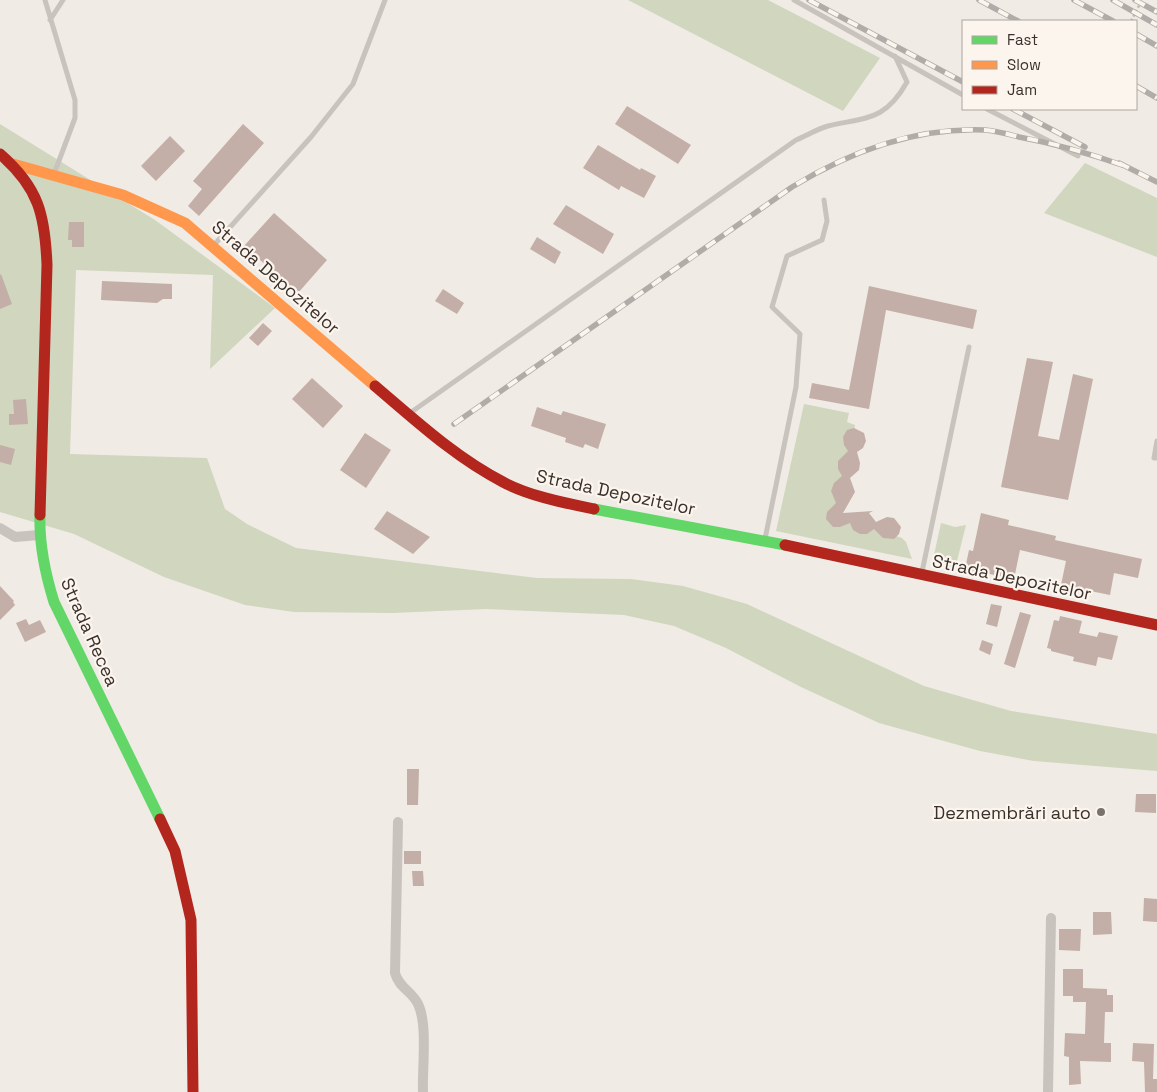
<svg xmlns="http://www.w3.org/2000/svg" width="1157" height="1092" font-family="'Space Grotesk',sans-serif">
	<rect width="100%" height="100%" fill="#f0ebe5"/>
	<path fill="#d1d6bf" d="M628 0H768L880 58 843 111Z
		M0 124 155 220 275 308 210 369 213 275 76 270 70 454 207 458 225 509 247 524 296 548 537 578 631 579 683 586 747 604 924 686 1011 711 1157 734V771L1034 761 980 751 879 723 801 687 726 648 674 626 624 615 486 609 392 613 294 612 245 605 164 577 74 534 0 512Z
		M1085 163 1157 198V257L1044 213Z
		M804 404 849 413 847 422 855 425 838 516 902 538 906 542 912 559 776 531Z
		M941 523 955 527 966 525 955 569 932 564Z"/>
	<path fill="#c3afa7" d="M627 106 691 145 678 164 615 124Z
		M243 124 264 143 199 216 188 206 202 189 193 181Z
		M170 136 185 151 156 181 141 166Z
		M598 145 640 170 641 168 656 176 644 198 621 186 619 190 583 168Z
		M566 205 614 234 603 254 553 224Z
		M274 213 327 260 298 293 244 246Z
		M69 222H84V247H72V240H68Z
		M537 237 561 252 555 264 530 249Z
		M1 274 12 304 0 309V275Z
		M102 281 172 284V299H163L157 303 101 300Z
		M869 286 977 310 973 329 886 310 869 409 809 398 812 383 849 390Z
		M443 289 464 303 457 314 435 301Z
		M263 323 272 331 258 346 249 338Z
		M1027 358 1053 362 1038 436 1059 440 1073 374 1093 379 1068 500 1001 487Z
		M312 378 343 406 323 428 292 399Z
		M26 399 28 424 9 425V414H14L13 400Z
		M537 407 561 415 563 411 606 424 598 449 585 444 583 448 565 442 566 438 531 426Z
		M854 428 864 433 866 441 863 448 857 452 860 463 859 470 850 478 855 492 843 513 873 511 869 513 876 522 887 517 894 518 901 527 899 534 894 539 883 538 874 529 867 534H860L853 530 850 523 840 527H833L826 519 827 512 836 503 831 491 834 483 842 476 838 469V461L848 451 844 445 843 437 847 430Z
		M365 433 391 450 366 488 340 470Z
		M0 445 15 449 11 465 0 462Z
		M387 511 430 537 413 554 374 529Z
		M981 513 1009 520 1008 525 1056 536 1055 540 1142 559 1138 578 1114 573 1110 595 1061 585 1066 561 1020 550 1014 579 965 569 969 550 973 551Z
		M0 586 14 601 13 602 15 605 0 620Z
		M991 604 1002 606 997 627 986 624Z
		M1020 612 1031 615 1015 668 1004 664Z
		M1060 616 1082 621 1079 633 1097 637 1099 632 1118 636 1112 660 1098 657 1096 666 1073 661 1074 657 1051 651V649L1047 648 1054 620 1059 621Z
		M26 619 29 625 40 620 46 632 25 642 16 623Z
		M982 640 993 644 990 655 979 650Z
		M407 769H419L418 805H407Z
		M1136 794H1156V813L1135 812Z
		M404 851H421V864H404Z
		M412 871H423L424 886H413Z
		M1144 898 1157 899V922L1143 921Z
		M1093 912H1111L1112 934 1093 935Z
		M1059 929H1081L1080 951 1059 950Z
		M1063 969H1083V988L1107 989V995H1113V1012H1105L1104 1043H1111V1062L1080 1061 1081 1084 1069 1085V1057L1064 1056 1065 1033 1085 1034 1086 1002H1073V996H1063Z
		M1133 1043 1154 1044 1153 1079H1157V1092H1145L1144 1062 1132 1061Z"/>
	<g fill="none" stroke-linecap="round" stroke-linejoin="round">
		<path stroke="#c2bbb6" stroke-width="2.5" stroke-dasharray="2.5 2.5" stroke-linecap="butt" d="M1131 21 1142 0"/>
		<path stroke="#c9c3be" stroke-width="5" d="M45 0 75 100V118L54 174
			M794 0 963 95
			M50 20 63 0
			M987 109 1078 156
			M214 245 311 137 353 84 385 0
			M410 413 796 140C806 136 817 129 828 126 867 117 885 121 907 82L895 56
			M1157 441 1154 458H1157
			M765 539 796 387 800 334 772 307 787 256 822 240 827 221 824 200
			M922 572 969 347"/>
		<path stroke="#c9c3be" stroke-width="10" d="M0 528 15 537 39 535
			M398 822 395 973C399 988 412 991 418 1004 428 1024 422 1068 423 1092
			M1048 1092 1051 918"/>
		<path stroke="#63d668" stroke-width="11" d="M594 509 785 545
			M40 515C39 546 45 573 54 602L160 819"/>
		<path stroke="#ff974d" stroke-width="11" d="M13 164 123 195 185 223 375 386"/>
		<path stroke="#b3261e" stroke-width="11" d="M0 154C39 188 45 215 47 265L40 515
			M375 386C415 420 456 458 503 482 529 496 565 503 594 509
			M785 545 1157 625
			M160 819 175 851 191 920 193 1092"/>
		<defs>
			<path id="rail" d="M809 0 963 82
				M979 0 1018 21
				M1074 0 1113 21
				M1113 0 1157 25
				M1135 0 1157 12
				M1136 34 1157 46
				M1136 86 1157 98
				M1013 109 1085 147
				M1119 163 1157 182
				M454 424 792 187C851 151 915 127 985 130 997 131 1008 134 1019 137 1057 144 1088 153 1125 166"/>
		</defs>
		<use href="#rail" stroke="#b1aca8" stroke-width="5.5"/>
		<use href="#rail" stroke="#fbf5ee" stroke-width="4" stroke-dasharray="11" stroke-linecap="butt"/>
	</g>
	<circle fill="#7a716c" stroke="#fbf5ee" stroke-width="2" cx="1101" cy="812" r="5"/>
	<g text-anchor="middle" dominant-baseline="central" stroke-width="4.5" stroke-linejoin="round" paint-order="stroke">
		<g font-size="18" fill="#3b302b" stroke="#fbf5ee">
			<text transform="translate(276 277) rotate(41)">Strada Depozitelor</text>
			<text transform="translate(616 492) rotate(12)">Strada Depozitelor</text>
			<text transform="translate(1012 577) rotate(12)">Strada Depozitelor</text>
			<text transform="translate(90 632) rotate(66)">Strada Recea</text>
		</g>
		<g font-size="18" fill="#3b302b" stroke="#fbf5ee" text-anchor="end">
			<text x="1091" y="812">Dezmembrări auto</text>
		</g>
	</g>
	<rect x="962" y="20" width="175" height="90" fill="#fbf5ee" stroke="#aea6a0"/>
	<rect x="972" y="36" width="25" height="8" fill="#63d668" stroke="#aea6a0"/>
	<text x="1007" y="45" font-size="15" fill="#3b302b">Fast</text>
	<rect x="972" y="61" width="25" height="8" fill="#ff974d" stroke="#aea6a0"/>
	<text x="1007" y="70" font-size="15" fill="#3b302b">Slow</text>
	<rect x="972" y="86" width="25" height="8" fill="#b3261e" stroke="#aea6a0"/>
	<text x="1007" y="95" font-size="15" fill="#3b302b">Jam</text>
</svg>
